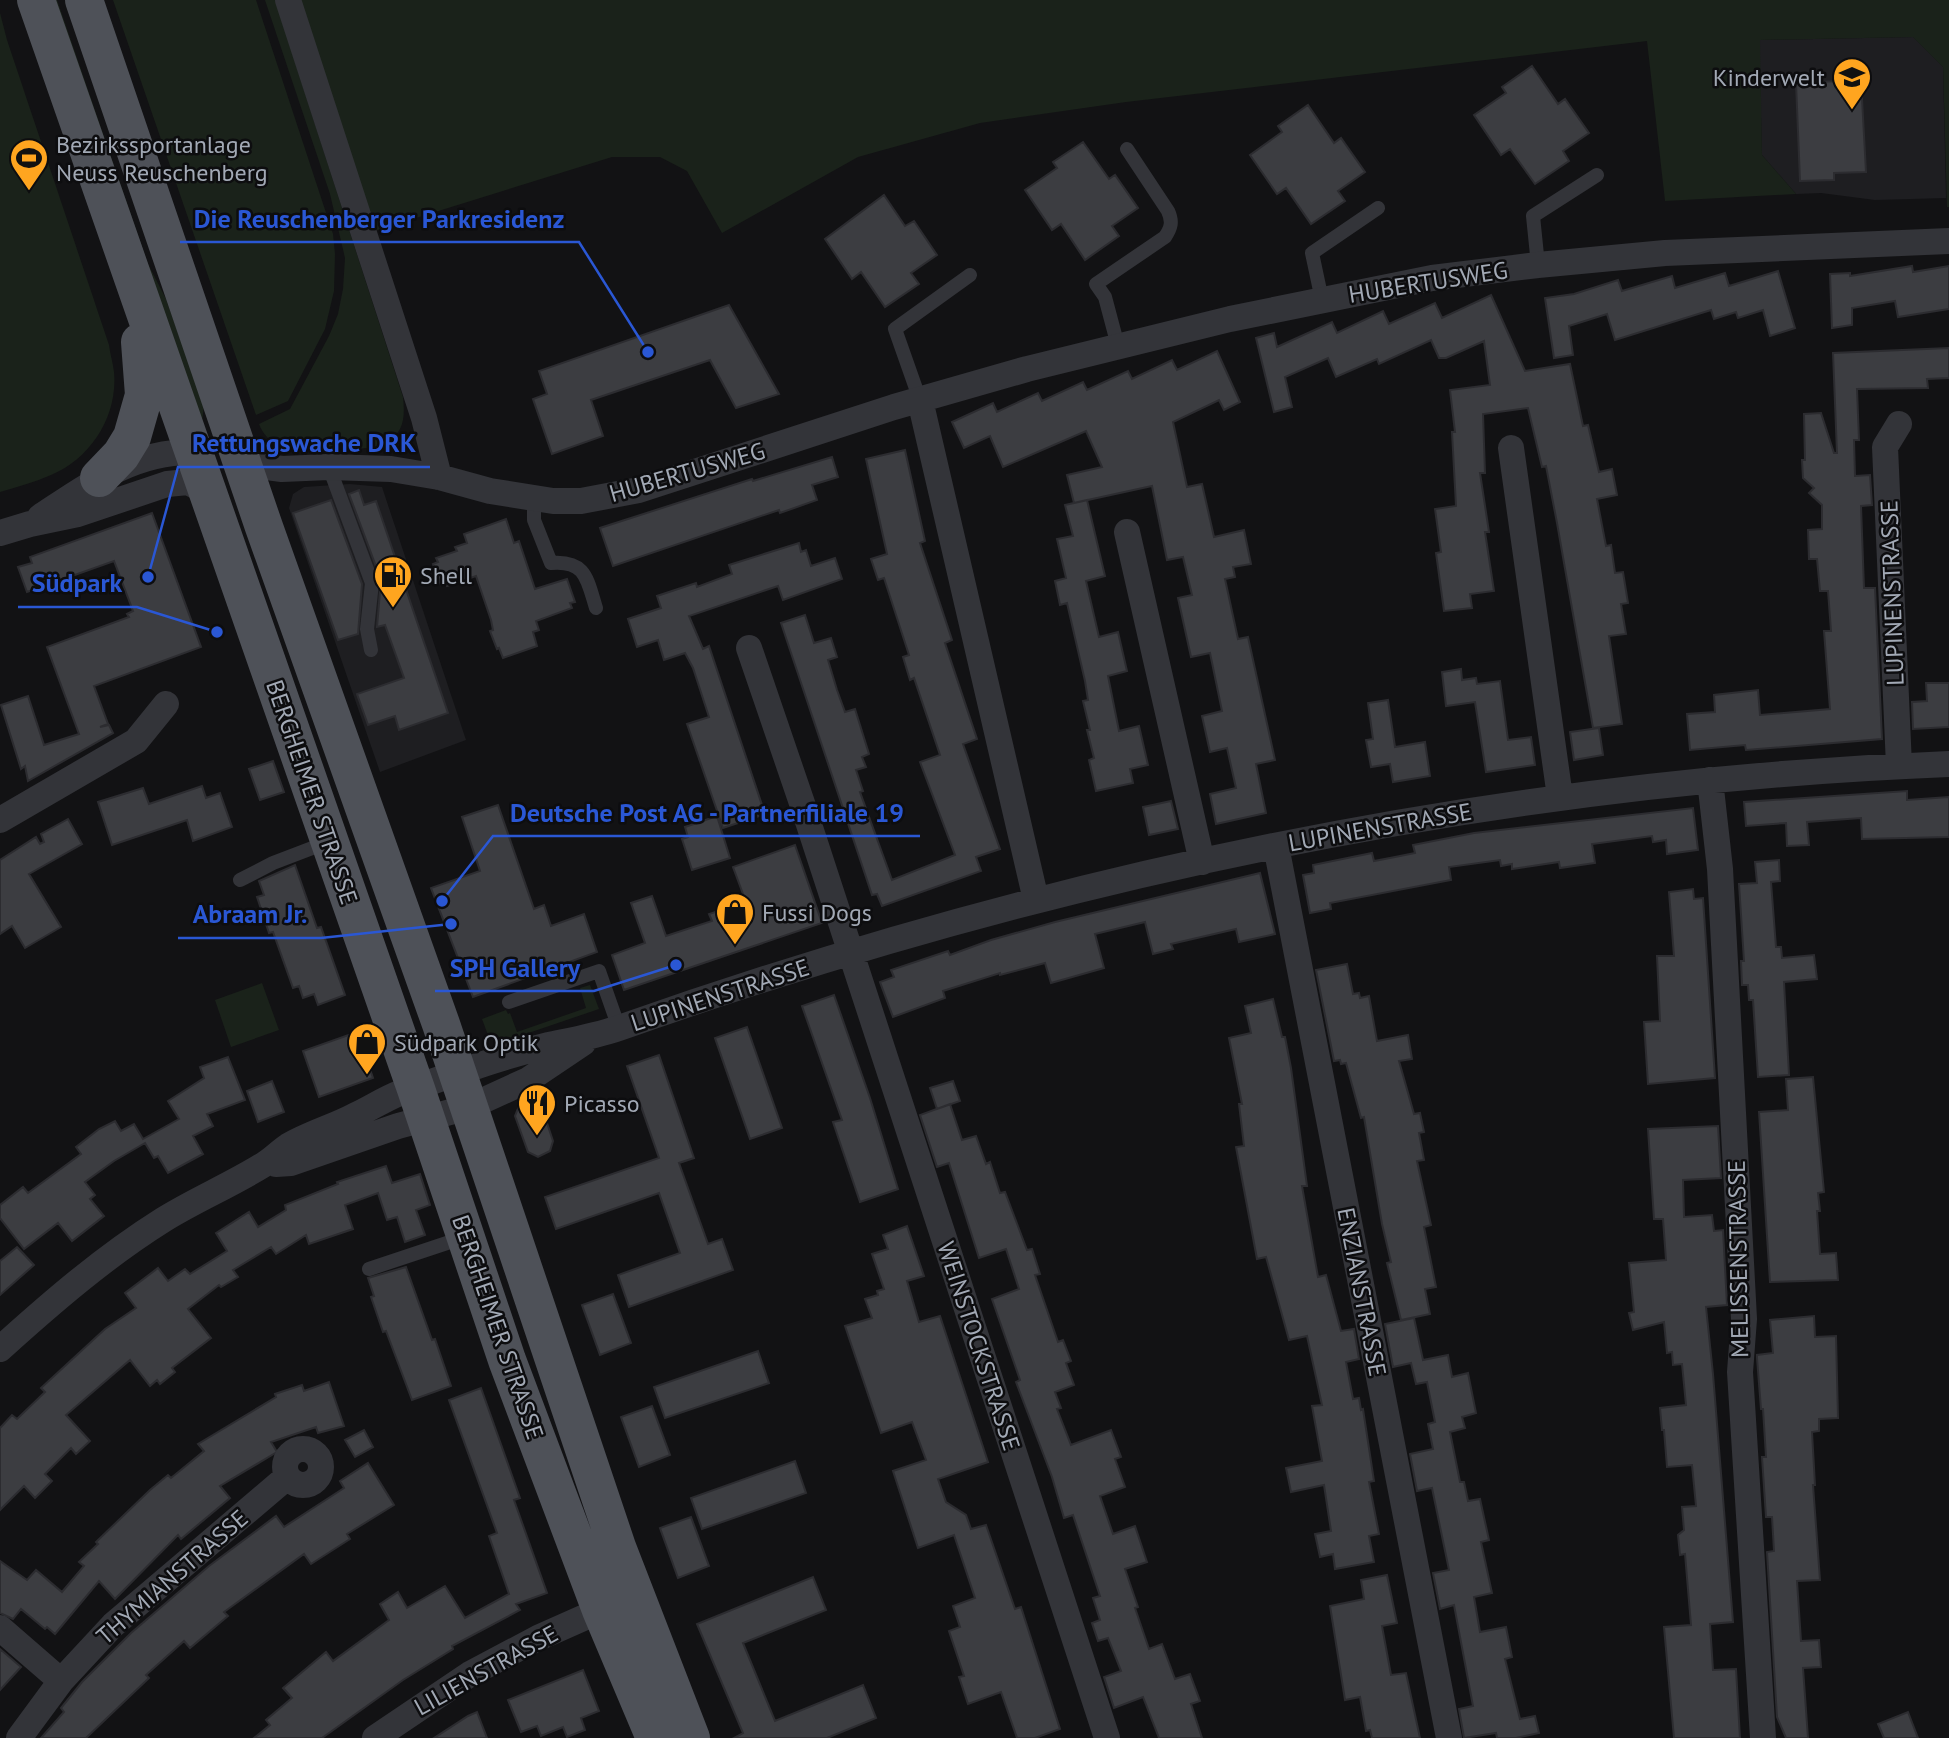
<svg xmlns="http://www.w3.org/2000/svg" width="1949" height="1738" font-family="'PT Sans',sans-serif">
	<rect width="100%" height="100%" fill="#121214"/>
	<path fill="#1e1e21" d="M1913 37 1943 67 1946 198 1875 200 1821 193 1796 194 1762 155 1759 40Z
		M350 484 382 487 466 740 380 772 289 508 293 494 304 487Z"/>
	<path fill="#1a221a" d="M51 0H57L148 264 166 299 204 405 202 422Z
		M113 0H256L333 234 335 254 334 291 325 329 288 401 256 415Z
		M265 0H275L403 397C404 407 405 419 400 429 395 438 384 444 374 447 359 450 295 451 281 446 271 443 262 433 259 424L290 409 329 336 338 314 343 289 345 258 330 194Z
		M300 0H1949V207H1947L1943 67 1913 37 1760 40 1762 155 1796 194 1665 201 1647 41 1126 102 980 123 858 157 722 233 687 171 660 157H612L374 231Z
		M0 13 7 40 109 345C110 354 113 363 114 372 118 416 91 458 51 475 35 482 17 487 0 492Z
		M262 983 279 1030 231 1047 215 1000Z
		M590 985 599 1009 502 1042 493 1041 488 1035 482 1019 506 1010 508 1014 510 1013 517 1032 586 1008 580 988Z"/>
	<path fill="#3c3d41" stroke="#2c2c30" stroke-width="2" d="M1532 66 1558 104 1565 99 1589 133 1563 151 1569 161 1535 184 1510 149 1501 155 1474 115 1506 93 1502 87Z
		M1861 80 1866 172 1834 173V180L1800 181 1796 83Z
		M1308 105 1334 143 1341 138 1365 172 1338 191 1345 201 1311 224 1286 188 1277 194 1250 155 1282 132 1278 126Z
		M1083 142 1109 179 1115 175 1138 208 1112 226 1119 236 1085 260 1061 224 1052 230 1025 190 1057 168 1053 162Z
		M884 195 905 226 914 221 937 255 911 273 919 284 885 307 861 272 852 279 825 239Z
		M1912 266 1913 272 1949 266V309L1898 317 1895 301 1852 308V325L1832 328 1830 274 1850 273V276Z
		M1778 271 1795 328 1770 336 1763 310 1738 318 1736 312 1714 319 1711 310 1615 340 1607 314 1569 326 1573 355 1554 358 1545 298 1574 294 1618 280 1622 291 1672 276 1675 288 1725 273 1729 286Z
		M1491 295 1525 371 1570 364 1583 426 1588 425 1599 472 1612 469 1617 495 1597 499 1606 546 1611 545 1615 573 1623 572 1628 603 1621 604 1626 634 1609 636 1622 724 1593 728 1557 523 1546 466 1542 467 1528 408 1483 414 1485 473H1480L1489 532H1485L1494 591 1470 594 1472 608 1444 611 1436 553 1441 552 1435 509 1456 506 1452 432H1455L1450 390 1490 385 1484 341 1446 358H1439L1431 340 1379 364 1377 359 1336 377 1328 358 1285 377 1292 407 1274 412 1256 338 1274 333 1277 347 1332 322 1337 333 1383 311 1389 324 1435 303 1442 318Z
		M729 305 779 394 736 408 710 360 591 400 603 436 552 454 533 399 547 394 539 371Z
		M1949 348V378L1927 379 1928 388 1857 389 1859 440H1854L1855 476 1870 475 1872 505 1861 506 1864 588H1875L1882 739 1746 750 1745 745 1690 750 1687 714 1715 712 1714 695 1758 690 1760 715 1830 709 1824 631H1831L1828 591H1820L1817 559H1809L1808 530 1822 529V505L1809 493 1814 488 1803 478 1802 460H1805L1804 414 1821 413 1834 453H1837L1833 353Z
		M1217 351 1240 402 1224 410 1219 400 1173 422 1187 487 1202 484 1214 537 1244 530 1251 564 1233 567 1235 577 1225 579 1238 639 1248 637 1275 760 1256 764 1266 813 1216 824 1210 794 1236 788 1227 748 1210 752 1202 716 1222 711 1210 653 1191 657 1178 598 1192 595 1183 557 1167 560 1152 486 1074 503 1067 475 1102 467 1086 431 1003 467 990 436 964 448 952 422 993 403 997 412 1038 393 1042 401 1083 382 1087 390 1128 371 1132 379 1172 360 1177 370Z
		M905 450 925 541 920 543 952 640 945 643 977 739 963 744 1000 849 976 857 981 871 882 906 877 894 872 895 781 623 805 615 814 643 831 638 837 657 828 660 837 690 845 712 855 709 869 754 862 757 866 767 856 770 863 791 860 792 892 880 955 855 920 762 940 755 914 678 910 680 903 657 909 655 884 578 878 580 871 559 887 554 866 459Z
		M832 457 838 477 812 485 817 500 780 513 779 510 613 566 600 528 752 479 753 481Z
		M359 490 364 505 376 501 448 713 399 730 395 716 368 725 357 694 404 678 385 625 377 627 381 580 349 494Z
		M331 500 362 584 358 634 338 640 293 513Z
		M1087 500 1105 576 1086 581 1099 637 1118 632 1127 671 1108 676 1119 731 1139 726 1148 765 1130 769 1133 783 1096 791 1089 760 1094 758 1087 730H1090L1083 701 1088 700 1085 681 1067 603 1060 605 1055 581 1066 578 1057 539 1073 536 1065 505Z
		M152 513 201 647 94 686 108 724 100 727 109 725 113 733 28 781 25 766 21 769 1 705 28 696 44 745 79 734 47 647 129 617 127 614 133 611 114 561 27 592 18 567 32 563 30 557Z
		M506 519 514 543 519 541 535 589 567 579 575 602 570 603 572 608 536 621 539 630 533 632 537 646 503 658 499 648 497 649 490 631 493 630 491 620 476 576 447 586 446 584 441 585 433 564 438 562 436 558 457 551 455 547 467 543 464 534Z
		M799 543 801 552 806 550 811 566 835 558 842 579 783 600 778 586 689 616 703 649 709 646 765 814 723 828 687 724 709 717 693 668 685 653 664 660 658 640 637 647 628 619 661 608 657 596 696 583 697 587 732 574 729 565Z
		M1461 669 1462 680 1476 678 1477 684 1500 681 1508 740 1531 737 1535 765 1486 772 1475 702 1446 706 1442 672Z
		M1926 683H1949V727L1913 729 1912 702 1927 701Z
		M1388 700 1395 747 1425 742 1430 776 1393 782 1390 764 1371 767 1366 740 1373 739 1368 703Z
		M1599 728 1603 755 1574 760 1570 732Z
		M273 761 284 792 260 800 249 769Z
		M202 786 206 798 220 793 232 827 193 841 187 820 112 845 98 802 143 788 149 804Z
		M1907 791V800L1949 797V837L1862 839 1861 818 1807 822 1809 845 1787 846 1786 823 1746 826 1744 802Z
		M1171 801 1178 829 1149 835 1143 807Z
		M498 805 534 909 544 905 551 926 584 914 597 952 473 997 431 888 480 871 462 817Z
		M1693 808 1698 850 1667 854 1666 840 1653 842 1652 836 1592 844 1595 863 1560 868 1559 862 1512 869V864L1501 866 1500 860 1449 867 1451 880 1330 903 1331 909 1310 913 1303 875 1314 873 1313 865 1372 853 1374 861 1395 857 1415 853 1413 845 1474 833Z
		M717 816 730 858 692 870 682 839 688 837 685 827Z
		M68 819 82 844 29 874 61 927 25 948 12 926 0 934V860L36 837 40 844 44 842 41 834Z
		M795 845 822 923 624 990 612 955 645 943 631 903 652 896 666 936 712 921 709 914 746 902 733 867Z
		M1779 860 1780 881 1771 882 1776 947H1781L1782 958 1814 955 1817 979 1784 982 1789 1075 1758 1077 1753 1000H1749L1748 985H1742L1741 961H1744L1739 884 1757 883 1755 862Z
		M295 865 317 928 321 927 345 995 318 1005 314 994 303 998 299 986 293 988 273 932 269 933 257 897 264 895 259 881Z
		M1260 873 1275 934 1239 942 1236 929 1171 944 1173 949 1153 954 1145 922 1095 934 1104 968 1051 983 1045 963 1000 975V973L943 991 945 998 893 1017 880 982 894 977 891 970 948 951 950 955 991 940 1055 922Z
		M1693 889 1694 899 1703 898 1715 1078 1648 1084 1644 1022 1660 1021 1657 956H1674L1669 892Z
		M1347 964 1353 994 1359 993 1360 998 1369 996 1377 1041 1408 1035 1412 1059 1399 1061 1414 1114 1420 1113 1424 1132 1419 1133 1424 1160 1417 1161 1431 1225 1424 1227 1436 1287 1425 1289 1430 1314 1401 1320 1387 1263 1391 1262 1382 1224 1364 1117 1361 1118 1346 1063 1341 1064 1340 1060 1334 1061 1316 970Z
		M834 995 870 1098 898 1189 860 1202 833 1122 842 1120 802 1006Z
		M1273 999 1282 1037H1285L1291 1068 1307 1186H1302L1318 1277 1326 1275 1341 1331 1354 1329 1359 1359 1346 1362 1353 1399 1359 1398 1361 1410 1363 1409 1374 1481 1369 1482 1379 1534 1369 1536 1374 1562 1335 1569 1333 1554 1320 1557 1315 1534 1331 1531 1324 1485 1291 1492 1286 1468 1322 1461 1312 1406 1322 1405 1307 1336 1289 1340 1266 1257 1257 1259 1236 1147 1244 1146 1239 1104H1242L1229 1038 1251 1033 1245 1006Z
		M747 1027 782 1128 750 1139 715 1038Z
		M357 1032 373 1078 319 1097 303 1051Z
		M659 1055 694 1158 679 1163 708 1244 722 1239 733 1270 629 1307 618 1275 680 1253 659 1193 556 1229 545 1197 659 1158 627 1066Z
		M228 1057 245 1100 207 1114 213 1126 193 1136 203 1154 168 1173 158 1156 154 1158 145 1143 114 1161 85 1182 95 1195 90 1199 104 1216 72 1241 58 1223 24 1249 0 1218V1205L23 1187 28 1193 81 1154 76 1147 99 1129 115 1121 121 1131 134 1124 143 1139 179 1119 168 1101 204 1078 200 1067Z
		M1813 1077 1824 1192 1818 1193 1820 1211H1817L1820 1254 1836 1253 1838 1280 1770 1282 1759 1112 1788 1110 1786 1079Z
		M272 1081 284 1112 258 1122 247 1091Z
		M953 1081 960 1101 937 1109 930 1088Z
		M529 1102 541 1105 553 1141 550 1151 538 1157 528 1152 515 1116 519 1106Z
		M950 1104 962 1140 976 1136 986 1164 990 1162 1000 1193 1005 1192 1027 1250 1032 1249 1040 1274 1035 1275 1058 1342 1063 1340 1071 1361 1066 1363 1074 1385 1055 1392 1061 1408 1057 1409 1071 1445 1111 1430 1121 1457 1115 1459 1125 1487 1100 1496 1113 1534 1135 1526 1147 1562 1125 1569 1138 1607 1135 1608 1149 1649 1162 1644 1175 1679 1190 1674 1200 1701 1191 1704 1202 1738H1159L1143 1697 1114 1708 1104 1677 1121 1671 1108 1638 1098 1641 1092 1623 1100 1620 1093 1598 1100 1596 1073 1515 1064 1518 1052 1477 1016 1382 1020 1380 992 1299 1019 1289 1006 1249 979 1258 949 1163 937 1167 920 1115Z
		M1718 1126 1721 1178 1683 1180 1684 1217 1712 1215 1714 1231 1723 1230 1727 1305 1706 1307 1713 1374 1733 1622 1710 1624 1713 1670 1736 1669 1740 1738H1674L1664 1627 1691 1625 1685 1554 1680 1555 1678 1535 1684 1530 1682 1507 1696 1506 1692 1465 1667 1467 1664 1430H1662L1660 1408 1686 1405 1682 1364 1673 1365 1672 1352 1667 1353 1664 1322 1633 1330 1629 1313 1634 1312 1629 1263 1666 1260 1663 1219H1654L1648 1129Z
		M386 1166 392 1183 420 1174 430 1205 416 1210 425 1235 405 1242 397 1217 387 1220 378 1193 345 1205 353 1229 309 1244 306 1235 276 1254 271 1247 233 1270 238 1277 221 1287 219 1285 188 1309 211 1338 172 1368 175 1372 160 1384 157 1380 150 1386 130 1360 66 1415 90 1441 76 1454 71 1448 45 1474 52 1481 35 1498 24 1486 0 1510V1428L12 1415 17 1419 45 1392 41 1388 105 1329 136 1308 125 1293 158 1268 168 1281 185 1269 190 1274 227 1251 216 1233 249 1212 258 1227 286 1210 285 1205 338 1184 337 1182Z
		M907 1226 924 1276 907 1281 919 1322 940 1316 988 1462 938 1479 946 1502 966 1515 971 1529 986 1525 1015 1609 1021 1607 1060 1729 1035 1738H1017L1001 1692 968 1704 959 1677 964 1676 949 1631 960 1627 953 1606 975 1598 954 1535 918 1548 893 1471 926 1460 912 1422 881 1433 845 1326 872 1318 865 1299 878 1295 877 1291 884 1289 872 1254 888 1249 883 1235Z
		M17 1247 34 1265 0 1295V1261Z
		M406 1267 432 1340 435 1339 451 1386 412 1400 386 1331 383 1332 371 1297 374 1296 368 1278Z
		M613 1294 631 1343 600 1355 582 1305Z
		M1814 1316 1815 1337 1836 1336 1838 1418 1819 1419V1431L1812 1432 1815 1485H1813L1820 1580 1797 1581 1801 1641 1819 1640 1821 1667 1803 1668 1808 1738H1786L1777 1717 1767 1552 1774 1551 1772 1517H1766L1762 1457H1766L1763 1409H1761L1757 1358V1355L1773 1353 1770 1320Z
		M1414 1318 1423 1360 1448 1355 1452 1377 1468 1373 1476 1413 1462 1417 1465 1428 1450 1432 1460 1482H1464L1468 1501 1480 1499 1489 1540 1481 1542 1492 1593 1474 1597 1480 1632 1506 1627 1512 1657 1505 1659 1520 1719 1535 1716 1539 1733 1516 1738H1497L1496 1733 1464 1738 1459 1709 1473 1706 1454 1605 1440 1609 1433 1573 1449 1570 1432 1488 1417 1491 1410 1454 1433 1449 1428 1424 1435 1422 1427 1382 1416 1384 1411 1363 1393 1367 1385 1324Z
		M758 1351 769 1383 665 1418 654 1387Z
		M329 1382 344 1426 318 1433 316 1427 271 1442 277 1452 220 1486 230 1498 181 1539 178 1535 115 1599 99 1581 55 1634 47 1627 45 1629 21 1609 13 1619 0 1613V1561L27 1580 36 1570 62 1592 84 1566 79 1562 98 1544 96 1542 150 1490 168 1475 171 1478 204 1451 198 1444 276 1397 275 1394 302 1385 304 1391Z
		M481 1388 520 1498 514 1500 547 1593 516 1604 520 1610 452 1646 453 1649 403 1680 322 1738H254L270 1725 266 1720 292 1698 283 1688 326 1652 333 1661 389 1620 380 1604 398 1592 407 1608 445 1586 465 1618 509 1594 489 1536 497 1533 449 1400Z
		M652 1406 670 1455 639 1467 621 1417Z
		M364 1430 373 1447 355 1457 345 1440Z
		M795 1461 806 1493 702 1529 691 1498Z
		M368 1463 394 1505 347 1534 350 1539 311 1564 304 1554 224 1612 228 1616 190 1648 184 1641 146 1675 149 1678 86 1738H41L64 1712 61 1708 82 1682 131 1633 209 1566 276 1516 284 1527 344 1488 340 1481Z
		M691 1517 709 1566 678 1578 660 1528Z
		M1387 1575 1397 1623 1382 1626 1391 1675 1406 1673 1420 1738H1372L1370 1730 1366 1731 1360 1697 1345 1700 1330 1606 1364 1599 1361 1580Z
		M813 1577 826 1610 743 1643 775 1721 863 1685 876 1718 827 1738H734L743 1733 697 1624Z
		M0 1649 21 1667 0 1690Z
		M583 1670 599 1711 581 1718 585 1730 567 1737 563 1727 541 1736 537 1726 521 1732 508 1700Z
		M477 1712 487 1738H434L468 1716Z
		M1908 1712 1918 1738H1884L1878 1724Z"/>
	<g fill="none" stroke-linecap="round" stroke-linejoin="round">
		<path stroke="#333439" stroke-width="14" d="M1538 265 1533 216 1597 175
			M1322 300 1312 253 1378 208
			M1118 346 1105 297 1096 284 1165 237C1171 228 1173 222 1168 211L1127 149
			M920 400 895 329 970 275
			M329 467 372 583 367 629 371 650
			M534 499V520L551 563C586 560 587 579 596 608
			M240 880 273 863 328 842
			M509 1002 599 971 619 1028
			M369 1269 465 1237"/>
		<path stroke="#333439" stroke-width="26" d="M288 0 424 418 439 477
			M920 400 1036 900
			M1899 424 1885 447 1899 766
			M1511 448 1560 797
			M242 457 267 467 282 469 329 467 391 469 439 477 490 491 553 501H581L639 490 894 407 1027 369 1230 319 1432 278 1538 265 1665 253 1949 241
			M40 517C88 485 133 451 193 452
			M1127 532 1202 862
			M0 533 30 524 78 514 167 484 188 482 207 492
			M749 648 803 806 1107 1738
			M1710 780 1720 869 1744 1319 1740 1372 1763 1738
			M0 820 136 741 166 704
			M1276 846 1449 1738
			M276 1164 291 1163 398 1126 469 1107 528 1080 583 1043
			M0 1349C51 1303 104 1257 163 1220 195 1200 231 1185 263 1165 272 1160 279 1152 288 1146 308 1134 333 1127 354 1116 370 1109 384 1099 400 1093 449 1076 499 1057 549 1045 573 1040 596 1036 619 1028 1047 877 1495 782 1949 764
			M285 1467a18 18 0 1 1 36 0a18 18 0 1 1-36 0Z
			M0 1628 61 1681
			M19 1738 61 1681 113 1625 287 1477
			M375 1738 470 1674 538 1638 601 1610"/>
		<path stroke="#4e5158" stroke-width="38" d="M36 0 416 1089 507 1360 601 1610 655 1738
			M84 0 264 527 441 1024 617 1547 691 1738
			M99 478 121 455 132 437 144 395 140 342"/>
	</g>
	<defs>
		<symbol id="school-pin" viewBox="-11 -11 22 30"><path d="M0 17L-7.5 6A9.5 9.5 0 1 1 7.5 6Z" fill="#ffa51f" stroke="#0d0d0f"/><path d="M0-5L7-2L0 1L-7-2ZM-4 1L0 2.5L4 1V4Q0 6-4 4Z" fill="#111"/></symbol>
		<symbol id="stadium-pin" viewBox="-11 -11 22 30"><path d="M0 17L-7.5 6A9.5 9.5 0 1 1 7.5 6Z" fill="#ffa51f" stroke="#0d0d0f"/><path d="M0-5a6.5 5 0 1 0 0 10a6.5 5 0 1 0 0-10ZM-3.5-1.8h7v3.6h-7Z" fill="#111"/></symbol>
		<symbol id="fuel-pin" viewBox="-11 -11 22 30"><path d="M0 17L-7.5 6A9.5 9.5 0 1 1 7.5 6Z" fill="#ffa51f" stroke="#0d0d0f"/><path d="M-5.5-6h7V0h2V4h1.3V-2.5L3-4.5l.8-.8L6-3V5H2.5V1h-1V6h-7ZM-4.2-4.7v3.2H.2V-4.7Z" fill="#111"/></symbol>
		<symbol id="shop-pin" viewBox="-11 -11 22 30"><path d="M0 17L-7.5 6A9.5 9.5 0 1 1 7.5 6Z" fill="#ffa51f" stroke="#0d0d0f"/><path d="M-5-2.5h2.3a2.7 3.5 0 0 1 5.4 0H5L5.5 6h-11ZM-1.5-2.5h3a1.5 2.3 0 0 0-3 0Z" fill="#111"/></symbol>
		<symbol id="restaurant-pin" viewBox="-11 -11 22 30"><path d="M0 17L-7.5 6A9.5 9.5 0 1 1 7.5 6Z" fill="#ffa51f" stroke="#0d0d0f"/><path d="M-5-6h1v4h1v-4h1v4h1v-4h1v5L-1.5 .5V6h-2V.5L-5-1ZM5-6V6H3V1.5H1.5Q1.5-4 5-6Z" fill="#111"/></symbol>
	</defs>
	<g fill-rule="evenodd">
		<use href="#school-pin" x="1830" y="55" width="44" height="60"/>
		<use href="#stadium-pin" x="7" y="136" width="44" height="60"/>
		<use href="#fuel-pin" x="371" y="553" width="44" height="60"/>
		<use href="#shop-pin" x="713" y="890" width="44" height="60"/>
		<use href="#shop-pin" x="345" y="1020" width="44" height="60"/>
		<use href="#restaurant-pin" x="515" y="1081" width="44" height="60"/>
	</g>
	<g text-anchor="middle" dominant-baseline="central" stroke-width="5" stroke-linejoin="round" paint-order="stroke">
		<g font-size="24" fill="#a2a9b5" stroke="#0d0d0f" text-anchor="start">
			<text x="1825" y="77" text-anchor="end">Kinderwelt</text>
			<text x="56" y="144">Bezirkssportanlage<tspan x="56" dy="28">Neuss Reuschenberg</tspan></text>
			<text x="420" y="575">Shell</text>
			<text x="762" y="912">Fussi Dogs</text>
			<text x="394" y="1042">Südpark Optik</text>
			<text x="564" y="1103">Picasso</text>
		</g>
		<g font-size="24" fill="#a2a9b5" stroke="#0d0d0f">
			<text transform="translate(1428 282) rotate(-9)">HUBERTUSWEG</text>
			<text transform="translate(687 472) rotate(-16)">HUBERTUSWEG</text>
			<text transform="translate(1892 593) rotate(-92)">LUPINENSTRASSE</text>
			<text transform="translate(312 792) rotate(71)">BERGHEIMER STRASSE</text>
			<text transform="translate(1380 827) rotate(-10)">LUPINENSTRASSE</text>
			<text transform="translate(720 995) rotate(-18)">LUPINENSTRASSE</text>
			<text transform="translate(1738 1259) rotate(-91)">MELISSENSTRASSE</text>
			<text transform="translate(1362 1292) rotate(79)">ENZIANSTRASSE</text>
			<text transform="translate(498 1327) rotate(71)">BERGHEIMER STRASSE</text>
			<text transform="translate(979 1346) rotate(72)">WEINSTOCKSTRASSE</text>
			<text transform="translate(172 1577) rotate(-41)">THYMIANSTRASSE</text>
			<text transform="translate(486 1670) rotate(-29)">LILIENSTRASSE</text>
		</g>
	</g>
	<path fill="none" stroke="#2a57d4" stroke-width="2.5" d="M648 352L579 242H180M148 577L178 467H430M217 632L137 607H18M442 901L493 836H920M451 924L321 938H178M676 965L594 991H435"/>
	<g fill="#2a57d4" stroke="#0d0d0f" stroke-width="2.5">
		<circle cx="648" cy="352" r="7"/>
		<circle cx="148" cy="577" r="7"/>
		<circle cx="217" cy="632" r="7"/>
		<circle cx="442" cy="901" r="7"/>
		<circle cx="451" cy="924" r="7"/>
		<circle cx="676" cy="965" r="7"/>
	</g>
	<g font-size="26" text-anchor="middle" font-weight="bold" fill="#2a57d4" stroke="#0d0d0f" stroke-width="5" stroke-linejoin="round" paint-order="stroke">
		<text x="379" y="228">Die Reuschenberger Parkresidenz</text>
		<text x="304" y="452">Rettungswache DRK</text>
		<text x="77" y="592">Südpark</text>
		<text x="707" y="822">Deutsche Post AG - Partnerfiliale 19</text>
		<text x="250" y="923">Abraam Jr.</text>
		<text x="515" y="977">SPH Gallery</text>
	</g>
</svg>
